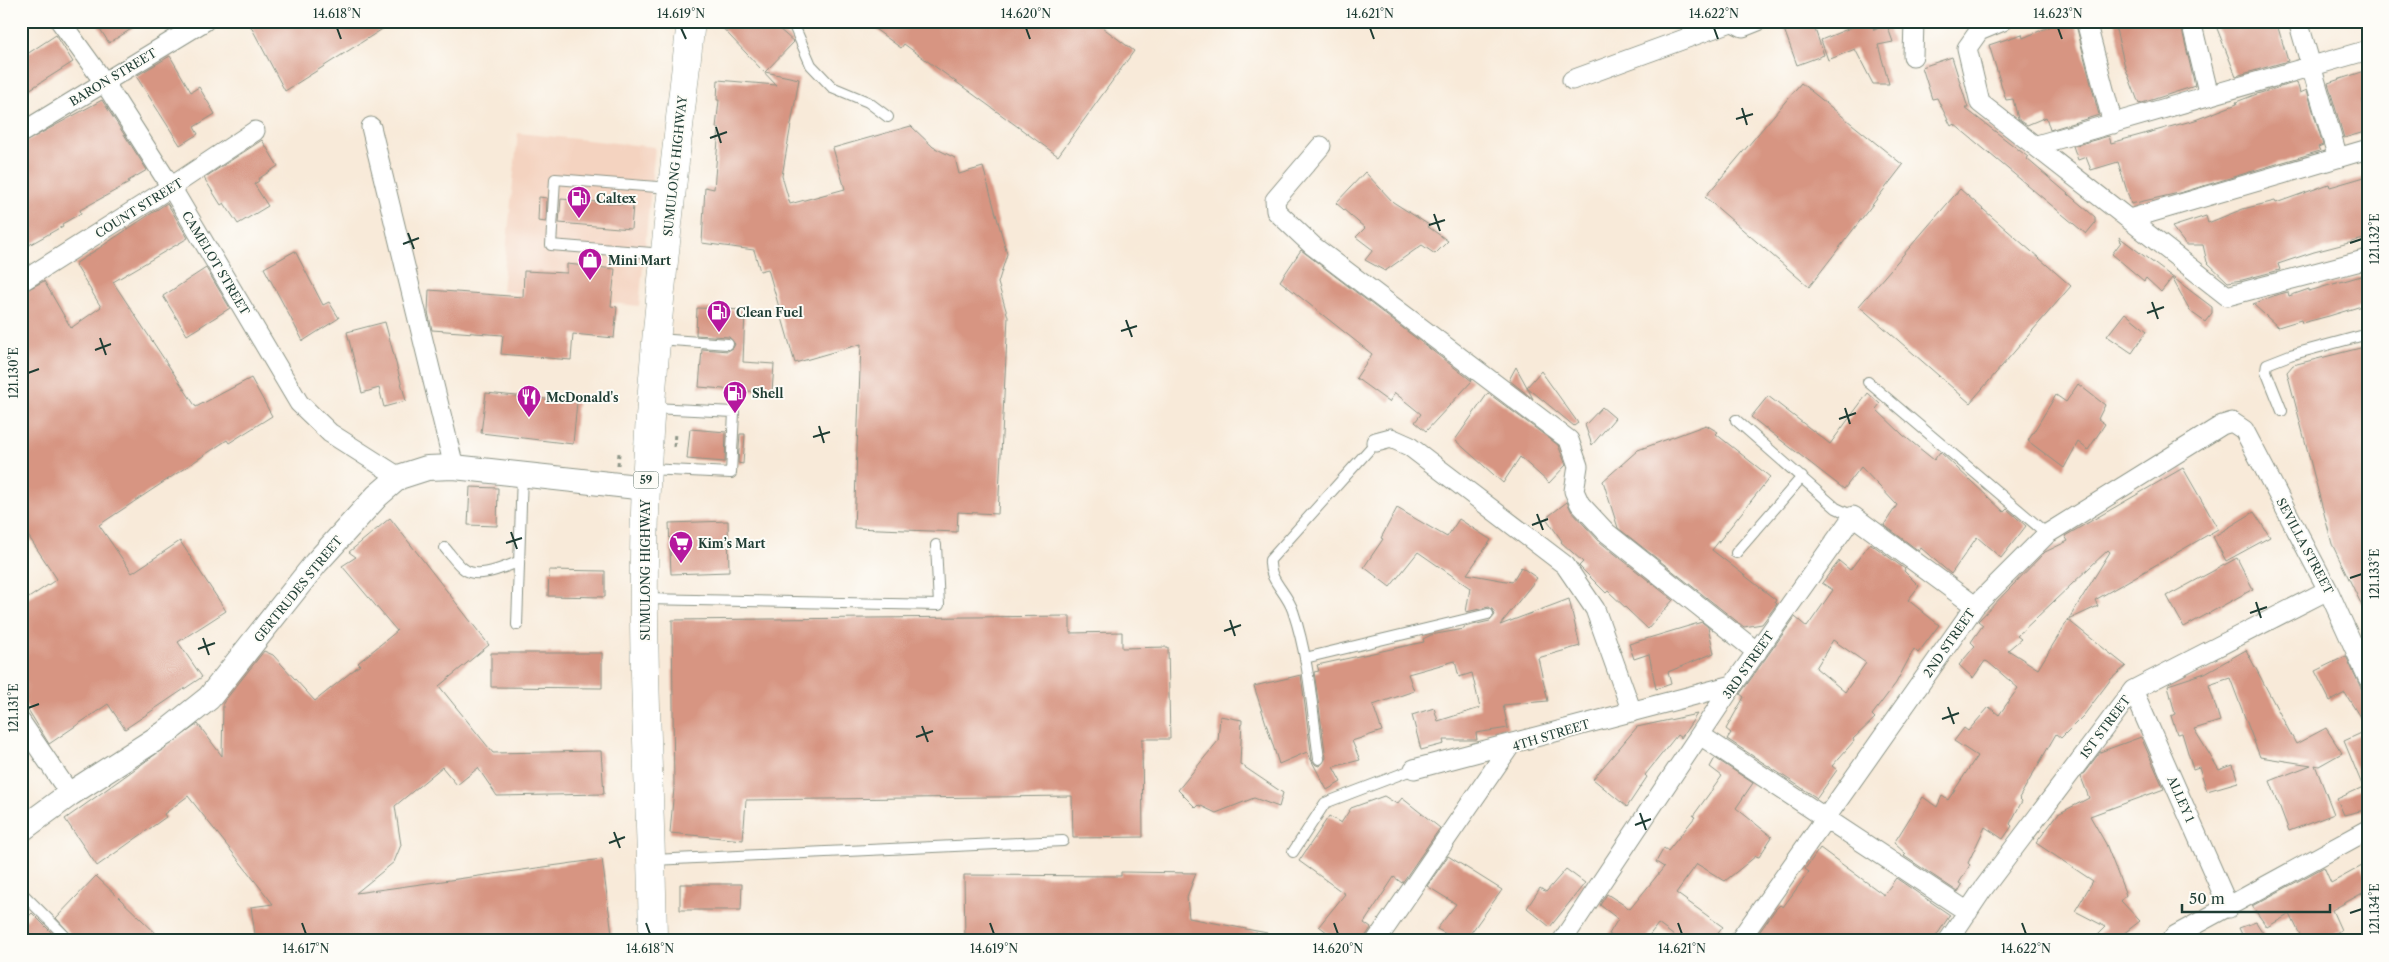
<svg xmlns="http://www.w3.org/2000/svg" width="2389" height="962" font-family="'Libre Caslon Text',serif">
	<rect width="100%" height="100%" fill="#fdfcf7"/>
	<filter id="ink" filterUnits="userSpaceOnUse"><feTurbulence type="fractalNoise" baseFrequency=".02" numOctaves="2"/><feDisplacementMap in="SourceGraphic" scale="10" xChannelSelector="R" yChannelSelector="G"/><feConvolveMatrix kernelMatrix="1 2 1 2 8 2 1 2 1" color-interpolation-filters="sRGB"/></filter>
	<filter id="wash" filterUnits="userSpaceOnUse"><feTurbulence type="fractalNoise" baseFrequency=".0096" numOctaves="4" result="noise"/><feDisplacementMap in="SourceGraphic" scale="20" xChannelSelector="R" yChannelSelector="G"/><feGaussianBlur stdDeviation="1.12" result="paint"/><feColorMatrix in="noise" values="0 0 0 0 0 0 0 0 0 0 0 0 0 0 0 0 0 1.4 0 .05"/><feComposite in="paint" operator="in"/></filter>
	<g filter="url(#wash)">
		<rect width="100%" height="100%" fill="#f8ead9"/>
		<path fill="#f4d3c0" d="M518 133 655 147 639 306 502 291Z"/>
		<g id="blocks">
			<path fill="#d79582" fill-rule="evenodd" d="M95 21H144L109 43Z
				M248 21H395L285 91Z
				M716 21H770L794 42 765 72 799 79 782 176 790 204 845 189 833 148 911 126 933 147 955 158 959 174 983 167 1007 254 998 283 1008 317 998 514 958 512 957 532 854 528 861 344 795 363 768 269 760 271 754 250 702 243 705 187 714 189 719 128H716L719 100H717L718 80 776 85Z
				M864 21H1094L1134 51 1058 156 904 44 901 48Z
				M1781 21H1812L1824 55 1797 65Z
				M1867 21H1872L1874 30 1887 25 1893 42 1878 45 1889 84H1873L1855 49 1828 60 1821 40Z
				M2063 21H2075L2099 115 2050 130 2046 117 2027 125 2018 119 2013 99 2006 100 1989 45 2022 34 2023 38Z
				M2114 21H2180L2195 86 2139 104 2125 67Z
				M2214 21H2276L2288 61 2236 76Z
				M56 35 73 62 21 95V58Z
				M170 56 191 92 199 87 215 114 194 127 198 134 180 145 136 76Z
				M1952 57 1968 108H1965L2028 157 2027 159 2095 217V223L2086 234 1954 124 1951 126 1937 98 1932 99 1922 67Z
				M2368 70V98L2362 100 2368 117V131L2344 138 2328 83Z
				M2297 82 2300 93 2307 90 2323 145 2318 147 2320 151 2183 192 2131 204 2118 162 2091 170 2086 157 2078 160 2073 146 2109 136 2111 143 2195 120 2237 104 2236 102 2257 94Z
				M1801 83 1903 165 1809 287 1705 197Z
				M102 100 147 170 128 181 129 183 80 210 81 213 62 224 63 226 29 245 28 242 21 246V144Z
				M262 140 278 166 258 179 259 181 254 184 268 206 238 224 224 203 221 205 204 178Z
				M1365 172 1393 202 1429 225 1427 226 1448 241 1435 254 1422 245 1385 271 1365 260 1373 250 1356 237 1365 228 1336 203Z
				M2368 176V238L2314 252 2278 264 2280 270 2242 280 2228 282 2207 262 2203 245H2186L2172 227 2206 216 2208 223 2243 209 2275 201 2276 203 2329 184 2330 187Z
				M1960 189 2071 286 1970 403 1859 306Z
				M539 197 547 198 546 222 538 221Z
				M561 199 633 205 631 229 559 223Z
				M167 203 188 238 113 282 196 407 251 378 272 416 229 443 227 440 99 525 132 573 180 541 226 611 178 642 202 677 125 729 108 704 49 744 21 698V603L57 579 21 525V293L44 281 71 328 101 307 75 264Z
				M2119 237 2212 307V313L2205 322 2191 312 2172 278 2161 292 2146 278 2144 281 2112 254 2121 242Z
				M1301 250 1472 381 1426 431 1415 422 1421 414 1395 393 1389 402 1356 378 1372 354 1280 281Z
				M295 251 323 305 329 302 339 318 303 341 264 268Z
				M567 264 615 269 611 306 617 307 614 338 573 334 571 360 501 354 503 335 432 330 428 312 429 290 523 297 524 271 567 273Z
				M206 268 230 308 187 335 163 296Z
				M2368 274V304L2329 316 2302 323 2301 320 2278 327 2253 304 2276 295 2288 292 2289 296 2309 289V291Z
				M697 308 745 310 743 362 774 364 772 393 699 387 702 349 728 351 733 348 735 344 729 337 696 335Z
				M2125 313 2147 331 2132 353 2107 336Z
				M385 322 406 401 384 407 379 388 362 393 347 332Z
				M2368 346V618L2332 544 2287 372 2293 365Z
				M1516 367 1527 387 1533 399 1509 380Z
				M1541 371 1578 423 1574 426 1527 387Z
				M2078 384 2105 405 2098 419 2105 424 2088 450 2078 442 2064 468 2028 441 2056 395 2066 402Z
				M486 393 577 402 573 444 481 433Z
				M1488 393 1558 445 1566 465 1549 483 1520 457 1503 483 1455 440Z
				M1868 393 1880 404 1876 409 1903 435 1934 460 1940 452 2004 512 2007 509 2026 526 2001 558 1977 537 1951 574 1921 548 1919 551 1884 525 1897 505 1861 467 1844 489 1751 417 1768 396 1830 444Z
				M1602 407 1615 418 1592 445 1585 425Z
				M1706 425 1718 432 1716 434 1770 477 1712 550 1776 600 1775 602 1777 604 1762 624 1744 627 1618 528 1603 481 1638 450Z
				M690 429 726 432 725 462 687 459Z
				M740 434H745L743 464 738 463Z
				M2183 468 2218 529 2095 600 2098 606 2068 620 2126 666 2111 679 2084 715 2061 738 2056 734 2019 798 2022 801 2010 824 2012 826 2003 839 1985 827 1968 863 1970 865 1959 883 1962 885 1958 892 1904 856 1906 854 1894 843 1923 797 1937 807 1942 796 1948 800 1977 756 1954 741 1964 728 1968 731 1989 707 1999 715 2018 688 1988 662 1985 661 1973 678 1959 665 1975 646 1971 642 1983 625 1978 621 2045 552 2068 541 2065 536ZM2108 550 2110 552 2038 669 2008 650 2021 639 2017 636Z
				M470 487 498 488 497 526 468 525Z
				M1567 502 1572 512 1600 542 1673 600 1648 629 1608 591 1606 593 1579 566 1583 562 1561 542 1562 541 1546 518Z
				M1397 508 1447 537 1459 519 1491 540 1467 574 1512 582 1521 567 1537 578 1500 625 1569 599 1580 646 1538 658 1548 701 1503 705 1508 728 1476 733 1477 740H1443L1444 744 1421 750 1412 715 1434 708 1438 721 1480 708 1472 673 1459 677 1455 661 1408 674 1414 691 1373 705 1382 731 1352 741 1360 760 1333 767 1341 782 1327 790 1307 752 1279 764 1254 686 1301 675 1312 760 1316 765 1320 766 1326 758 1314 672 1319 671 1317 665 1424 642 1423 639 1431 635 1464 629V627L1490 621 1495 615 1493 610 1489 607 1466 612 1470 588 1418 552 1390 587 1364 567 1383 539 1381 538Z
				M2254 512 2270 537 2226 561 2213 537Z
				M390 518 489 645 439 686 493 753 601 751 604 794 497 796 478 768 457 785 442 767 395 806 401 845 394 862 356 893 602 859 613 941H256L251 907 273 904 188 796 164 814 166 817 97 866 65 819 198 724 222 756 223 703 264 651 273 655 315 701 360 665 358 663 397 631 342 566 356 557 349 552Z
				M728 521 729 572 671 574 669 523Z
				M1870 543 1905 569 1904 571 1919 586 1908 600 1939 625 1918 653 1914 649 1896 683 1872 715 1875 718 1853 739 1854 741 1832 766 1837 770 1817 798 1727 739 1731 733 1726 729 1744 697 1740 694 1795 617 1807 627 1833 590 1822 583 1839 561 1850 570ZM1833 640 1866 663 1845 692 1816 668Z
				M2237 558 2253 589 2184 627 2167 596Z
				M549 570 605 571V597L548 596Z
				M1070 616V633L1122 632V648L1168 647 1170 739H1142L1143 837 1073 838 1072 796 746 800 743 840 670 833 674 788 672 620Z
				M1702 622 1708 627 1714 653 1668 672 1671 684 1656 689 1649 654 1634 659 1629 644Z
				M2246 650 2296 744 2326 728 2342 753 2319 766 2315 765 2334 814 2289 831 2270 781 2311 765 2260 757 2230 678 2209 685 2220 721 2194 729 2219 770 2233 765 2238 782 2207 791 2199 767 2193 769 2182 733 2177 734 2171 716 2175 714 2168 685 2205 673Z
				M491 653H602V688L491 687Z
				M2346 656 2368 703V730L2345 693 2330 701 2315 671Z
				M1697 714 1681 738 1677 735 1645 775 1647 777 1627 807 1593 779 1637 727Z
				M1220 716 1242 720 1240 764 1283 793 1279 807 1254 798 1216 813 1199 805 1196 808 1178 790 1218 741Z
				M2368 730V809L2344 815 2337 799 2363 787 2344 741Z
				M2141 737 2164 789 2090 816 2106 844 2126 895 2121 901 2140 921 2114 941H2092L2106 927 2075 911 2093 881 2036 843 2058 814 2089 798 2081 777 2100 752Z
				M1715 758 1753 783 1736 808 1772 837 1759 857 1756 856 1725 881 1697 864 1676 893 1723 927 1712 941H1681L1658 924 1645 941H1619L1609 934 1618 919 1600 905 1607 894 1630 909 1664 867 1656 862 1664 848 1668 851 1695 817 1693 816 1722 776 1710 767Z
				M1384 796 1397 804 1402 798 1440 828 1402 883 1394 877 1364 923 1371 928 1367 934 1361 941H1338L1319 926 1345 894 1299 861 1329 816 1341 823 1351 808Z
				M1820 848 1884 895 1896 878 1950 915 1933 941H1753L1775 910 1780 905 1783 907 1809 872 1805 869Z
				M1448 856 1502 890 1465 941H1459L1437 929 1456 904 1427 886Z
				M2362 866 2368 880V890L2332 910 2341 930 2321 941H2303L2290 914 2267 927 2252 906 2324 867 2331 883Z
				M1566 869 1585 883 1550 927 1527 908 1540 888 1546 892Z
				M1121 872 1196 873 1187 897 1189 918 1267 933 1266 941H965L964 875 1121 876Z
				M96 876 164 941H77L56 918Z
				M680 884H742L741 910H680Z
				M32 913 60 941H21V924Z
				M2256 922 2268 941H2245L2239 928Z"/>
		</g>
	</g>
	<g filter="url(#ink)">
		<use href="#blocks" fill-opacity="0" stroke="#8c9486" stroke-width="1"/>
		<g fill="none" stroke-linecap="round" stroke-linejoin="round">
			<defs>
				<path id="service" d="M792 21 811 65 832 87 868 102 888 117
					M664 254 551 245 555 179 670 188
					M657 339 728 344
					M1868 382 2047 534
					M2282 411 2266 371 2267 364 2290 355 2368 334
					M1736 420 1836 508 1853 516
					M648 469 731 473 734 412 653 408
					M445 548C451 555 457 564 464 569 478 580 504 567 518 562
					M1736 553 1802 477
					M645 599 939 605 936 545
					M517 625 522 474
					M1305 658 1488 614
					M1319 759C1312 710 1309 658 1293 611 1287 592 1268 580 1270 560L1376 442
					M1293 852 1325 803 1414 769
					M653 860 1063 841
					M21 892 70 941"/>
				<path id="minor" d="M60 21 104 82 171 187 299 403 330 433 399 477
					M1731 21 1743 27 1758 21
					M2003 21 1979 31 1967 48 1980 103 2227 296 2368 259
					M2086 21 2113 124
					M2191 21 2209 96
					M2298 21 2338 158
					M1913 56 1914 21
					M1572 80 1731 22
					M371 127 454 467
					M21 133 205 21
					M2037 145 2368 50
					M1321 146 1275 200 1276 211 1313 246 1569 440 1578 466 1574 491 1580 504 1607 533 1757 652
					M2129 219 2368 149
					M21 282 171 187 255 131
					M1376 442 1391 438 1409 446 1565 565 1595 609 1632 712
					M2133 690 2229 908
					M21 722 70 794
					M1700 735 1968 912
					M1414 769 1733 685
					M1376 941 1510 746
					M1562 941 1733 685 1853 516 1975 606
					M1739 941 1975 606 2047 534 2222 425 2232 422 2244 430 2328 590 2368 678
					M1948 941 1983 889 2133 690 2328 590
					M2170 941 2176 935 2368 830"/>
				<path id="tertiary" d="M21 830 70 794 165 733 209 698 316 563 377 496 399 477 427 468 454 467 646 488"/>
				<path id="primary" d="M653 941C651 790 639 638 646 487 653 331 674 176 691 21"/>
			</defs>
			<use href="#service" stroke="#8c9486" stroke-width="12"/>
			<use href="#minor" stroke="#8c9486" stroke-width="21"/>
			<use href="#tertiary" stroke="#8c9486" stroke-width="26"/>
			<use href="#primary" stroke="#8c9486" stroke-width="29"/>
			<path stroke="#8c9486" stroke-width="3" stroke-dasharray="4 4" stroke-linecap="butt" d="M674 447 675 432
				M618 465 619 453"/>
			<use href="#service" stroke="#fff" stroke-width="10"/>
			<use href="#minor" stroke="#fff" stroke-width="19"/>
			<use href="#tertiary" stroke="#fff" stroke-width="24"/>
			<use href="#primary" stroke="#fff" stroke-width="28"/>
		</g>
	</g>
	<path fill="none" stroke="#1f3d34" stroke-width="2" d="M337 28 341 39M681 28 686 39M1026 28 1030 39M1370 28 1374 39M1714 28 1718 39M2058 28 2062 39M1742 108 1747 125M1736 119 1753 114M716 127 721 143M710 138 727 132M1434 214 1440 231M1429 225 1445 220M408 233 414 249M2350 243 2362 239M403 244 419 238M2152 302 2158 319M2147 313 2164 307M1126 320 1132 337M1121 331 1137 326M100 338 106 355M95 350 111 344M28 373 39 369M1845 408 1850 424M1839 419 1856 413M819 426 824 443M813 437 830 432M1537 514 1543 530M1532 525 1548 519M511 532 517 549M506 543 522 538M2350 578 2362 574M2256 602 2261 618M2250 613 2267 607M1230 620 1235 636M1224 631 1241 625M203 638 209 655M198 649 215 643M1948 707 1954 724M28 708 39 704M1942 719 1959 713M922 726 928 742M916 737 933 731M1640 813 1646 830M1635 825 1651 819M614 832 620 848M609 843 625 837M2350 913 2362 909M302 923 306 934M646 923 650 934M990 923 994 934M1334 923 1338 934M1678 923 1682 934M2022 923 2026 934"/>
	<defs>
		<symbol id="fuel-pin" viewBox="-11 -11 22 30"><path d="M0 17L-7.5 6A9.5 9.5 0 1 1 7.5 6Z" fill="#b5179e" stroke="#fdfcf7"/><path d="M-5.5-6h7V0h2V4h1.3V-2.5L3-4.5l.8-.8L6-3V5H2.5V1h-1V6h-7ZM-4.2-4.7v3.2H.2V-4.7Z" fill="#fff"/></symbol>
		<symbol id="shop-pin" viewBox="-11 -11 22 30"><path d="M0 17L-7.5 6A9.5 9.5 0 1 1 7.5 6Z" fill="#b5179e" stroke="#fdfcf7"/><path d="M-5-2.5h2.3a2.7 3.5 0 0 1 5.4 0H5L5.5 6h-11ZM-1.5-2.5h3a1.5 2.3 0 0 0-3 0Z" fill="#fff"/></symbol>
		<symbol id="restaurant-pin" viewBox="-11 -11 22 30"><path d="M0 17L-7.5 6A9.5 9.5 0 1 1 7.5 6Z" fill="#b5179e" stroke="#fdfcf7"/><path d="M-5-6h1v4h1v-4h1v4h1v-4h1v5L-1.5 .5V6h-2V.5L-5-1ZM5-6V6H3V1.5H1.5Q1.5-4 5-6Z" fill="#fff"/></symbol>
		<symbol id="supermarket-pin" viewBox="-11 -11 22 30"><path d="M0 17L-7.5 6A9.5 9.5 0 1 1 7.5 6Z" fill="#b5179e" stroke="#fdfcf7"/><path d="M-6-5.5h2.5l.6 2H6L4.5 2H-2.5L-4.4-4H-6ZM-1.5 3.2a1.3 1.3 0 1 0 .1 0ZM3 3.2a1.3 1.3 0 1 0 .1 0Z" fill="#fff"/></symbol>
	</defs>
	<g fill-rule="evenodd">
		<use href="#fuel-pin" x="565" y="184" width="28" height="38"/>
		<use href="#shop-pin" x="576" y="246" width="28" height="38"/>
		<use href="#fuel-pin" x="705" y="298" width="28" height="38"/>
		<use href="#fuel-pin" x="721" y="379" width="28" height="38"/>
		<use href="#restaurant-pin" x="515" y="383" width="28" height="38"/>
		<use href="#supermarket-pin" x="667" y="529" width="28" height="38"/>
	</g>
	<g text-anchor="middle" dominant-baseline="central" stroke-width="4" stroke-linejoin="round" paint-order="stroke">
		<rect fill="#fdfcf7" stroke="#62766e" stroke-width="1" x="633.5" y="471.5" width="25" height="17" rx="4"/>
		<g font-size="11" font-weight="bold" fill="#1f3d34">
			<text x="646" y="480">59</text>
		</g>
		<g font-size="12" fill="#1f3d34" stroke="#fdfcf7">
			<text transform="translate(113 77) rotate(-31)">BARON STREET</text>
			<text transform="translate(675 166) rotate(-84)">SUMULONG HIGHWAY</text>
			<text transform="translate(139 208) rotate(-32)">COUNT STREET</text>
			<text transform="translate(216 263) rotate(59)">CAMELOT STREET</text>
			<text transform="translate(2305 546) rotate(62)">SEVILLA STREET</text>
			<text transform="translate(645 570) rotate(-90)">SUMULONG HIGHWAY</text>
			<text transform="translate(298 589) rotate(-51)">GERTRUDES STREET</text>
			<text transform="translate(1949 643) rotate(-55)">2ND STREET</text>
			<text transform="translate(1748 665) rotate(-55)">3RD STREET</text>
			<text transform="translate(2105 727) rotate(-53)">1ST STREET</text>
			<text transform="translate(1551 735) rotate(-17)">4TH STREET</text>
			<text transform="translate(2181 799) rotate(66)">ALLEY 1</text>
		</g>
		<g font-size="12" font-weight="bold" fill="#1f3d34" stroke="#fdfcf7" text-anchor="start">
			<text x="596" y="198">Caltex</text>
			<text x="608" y="260">Mini Mart</text>
			<text x="736" y="312">Clean Fuel</text>
			<text x="752" y="393">Shell</text>
			<text x="546" y="397">McDonald's</text>
			<text x="698" y="543">Kim’s Mart</text>
		</g>
	</g>
	<rect width="2389" height="962" fill="none" stroke="#fdfcf7" stroke-width="55"/>
	<path d="M2182 904v8h148v-8" fill="none" stroke="#1f3d34" stroke-width="2.5"/>
	<text x="2189" y="904" font-size="15" fill="#1f3d34" stroke="#fdfcf7" stroke-width="4" paint-order="stroke">50 m</text>
	<rect x="28" y="28" width="2334" height="906" fill="none" stroke="#1f3d34" stroke-width="2"/>
	<g font-size="12" text-anchor="middle" fill="#1f3d34">
		<text x="337" y="18">14.618°N</text>
		<text x="681" y="18">14.619°N</text>
		<text x="1026" y="18">14.620°N</text>
		<text x="1370" y="18">14.621°N</text>
		<text x="1714" y="18">14.622°N</text>
		<text x="2058" y="18">14.623°N</text>
		<text transform="translate(2375 239) rotate(-90)" y="4">121.132°E</text>
		<text transform="translate(14 373) rotate(-90)" y="4">121.130°E</text>
		<text transform="translate(2375 574) rotate(-90)" y="4">121.133°E</text>
		<text transform="translate(14 708) rotate(-90)" y="4">121.131°E</text>
		<text transform="translate(2375 909) rotate(-90)" y="4">121.134°E</text>
		<text x="306" y="953">14.617°N</text>
		<text x="650" y="953">14.618°N</text>
		<text x="994" y="953">14.619°N</text>
		<text x="1338" y="953">14.620°N</text>
		<text x="1682" y="953">14.621°N</text>
		<text x="2026" y="953">14.622°N</text>
	</g>
</svg>
